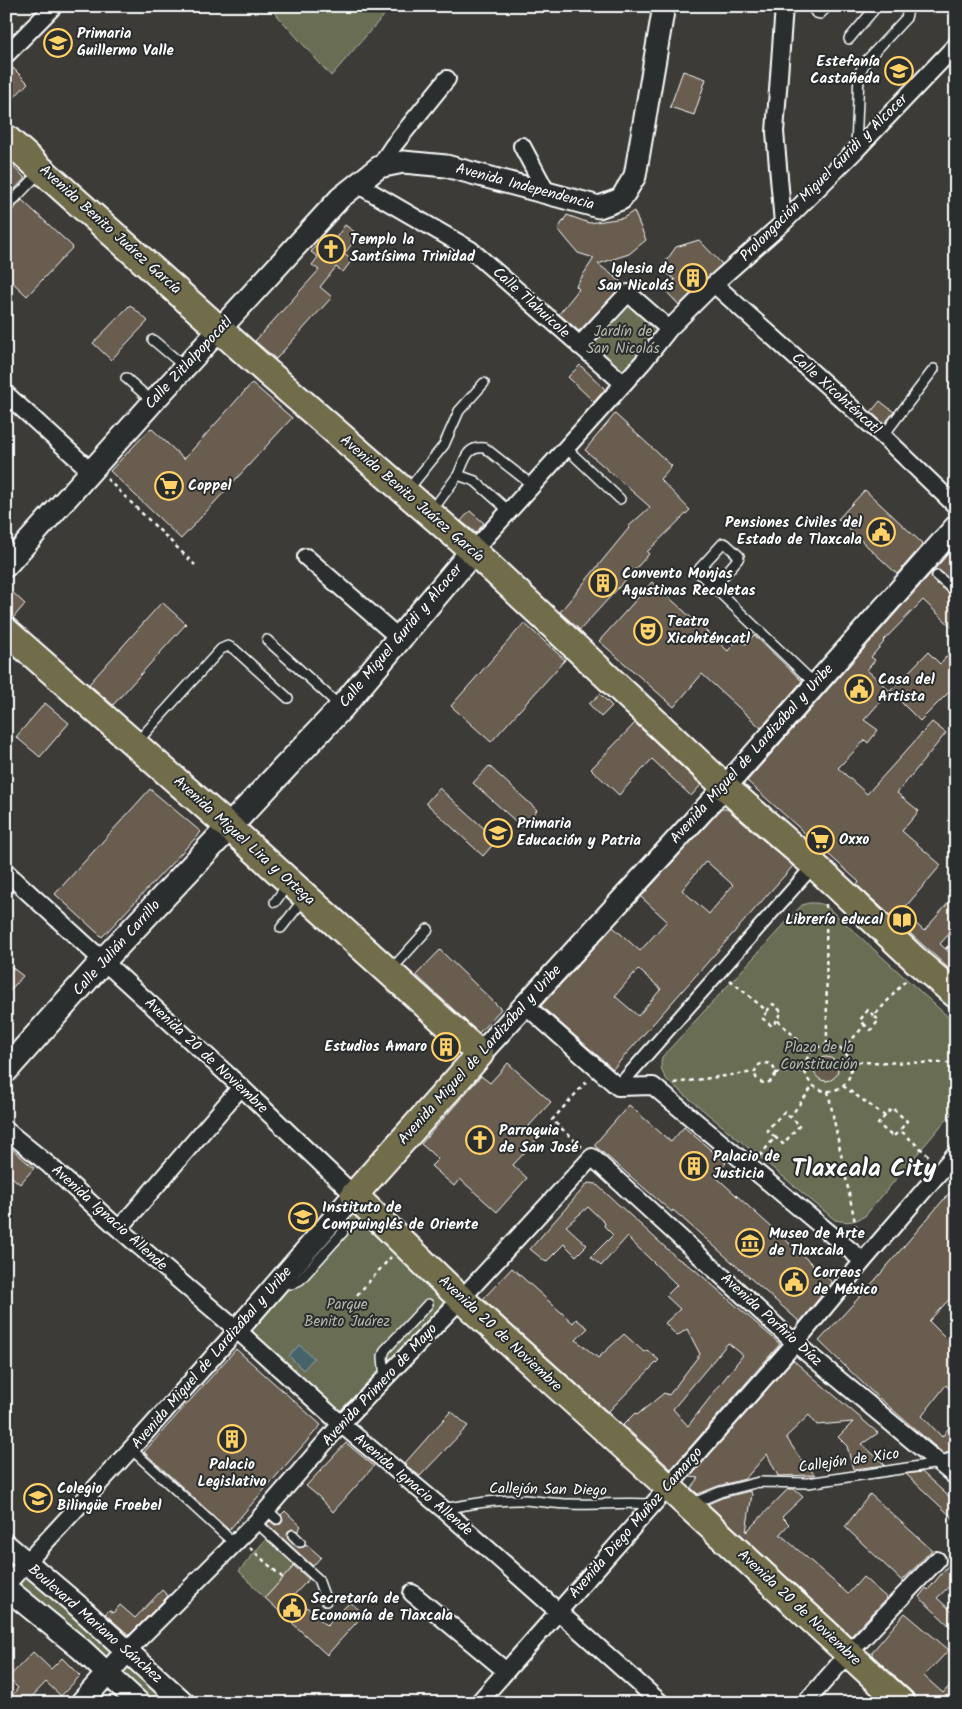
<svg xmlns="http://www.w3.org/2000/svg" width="962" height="1709" font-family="Kalam,sans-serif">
	<rect width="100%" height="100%" fill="#3c3b38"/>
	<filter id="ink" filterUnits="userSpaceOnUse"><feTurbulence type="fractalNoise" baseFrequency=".02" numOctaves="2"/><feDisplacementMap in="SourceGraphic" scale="10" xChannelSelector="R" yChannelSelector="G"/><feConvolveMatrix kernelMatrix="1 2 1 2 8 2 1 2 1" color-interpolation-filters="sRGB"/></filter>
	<g filter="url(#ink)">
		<path fill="#676d53" stroke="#b3b6a9" d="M269 6H394L385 14 331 76Z
			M628 293 669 329 623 383 597 374 602 365 579 346Z
			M809 903H817L825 905 956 1024V1108L865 1216C854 1222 848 1223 835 1220L667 1080C661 1072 660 1067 662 1057L802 905Z
			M351 1213 446 1300 343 1415 248 1329Z
			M266 1539 295 1565 265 1598 239 1571Z
			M31 1571 116 1650 100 1664 17 1583Z
			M131 1662 174 1703H144L119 1680Z"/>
		<path fill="#47636b" stroke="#91a1a6" d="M299 1345 314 1358 303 1370 289 1356Z"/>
		<path fill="#675d4f" stroke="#fff" fill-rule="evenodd" d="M13 68 28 83 6 106V75Z
			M683 71 706 79 694 115 670 107Z
			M6 160 25 178 6 199Z
			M22 200 73 247 27 296 6 276V214L11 212Z
			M634 211 646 240 629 254 598 264 624 284 579 331 559 314 579 289 576 286 594 258 578 253 558 229 567 215 589 223 623 218Z
			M345 225 359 235 344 254 352 260 343 272 336 267 320 287 332 297 276 359 255 341 319 270 312 265 318 257 311 252 321 239 330 246Z
			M699 240 722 264 679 305 665 290 675 280 661 268 676 247Z
			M130 305 148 321 111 360 93 343Z
			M580 365 605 389 594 402 568 377Z
			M252 383 292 418 181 539 110 471 151 428 184 459Z
			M880 401 894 412 884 424 871 412Z
			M615 414 672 466 660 479 690 510 647 552 649 554 580 630 560 612 629 528 628 527 650 507 585 450Z
			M865 490 923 544 897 574 838 519Z
			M470 511 484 523 476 533 461 521Z
			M956 545V584L939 570H934L931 575 933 581 956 598V631L923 600 883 641 884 642 871 657 875 660 867 670 890 691 864 720 878 730 868 743 865 740 838 768 867 794 932 722 946 733 897 793 919 811 902 831 941 865 902 911 924 931 956 894V926L940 944 956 958V975L857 885 859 882 837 862 747 781Z
			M652 582 728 651 737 640 746 644 754 635 802 681 761 728 702 674 674 707 599 641Z
			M6 586 25 604 13 618 6 616Z
			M162 602 186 624 113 705 89 684Z
			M524 623 565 660 491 742 451 706Z
			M956 645V685L920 721 890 691 928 652 940 664Z
			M600 694 612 706 601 717 589 704Z
			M45 703 69 723 40 757 16 737Z
			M635 723 701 785 691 796 652 759 619 795 591 769Z
			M489 766 537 810 522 827 473 783Z
			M439 788 497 840 483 856 426 803Z
			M150 789 201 832 102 937 55 894Z
			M721 809H727L793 866 613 1069 541 1006 613 927 640 951 667 921 641 897ZM706 861 733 885 709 914 682 890ZM638 969 661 989 638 1016 615 996Z
			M440 950 501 1009 479 1033 416 975Z
			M6 963 23 976 6 995Z
			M814 1069a12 12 0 1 1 24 0a12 12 0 1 1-24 0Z
			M508 1063 551 1102 528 1127 539 1137 513 1165 527 1178 497 1212 460 1179 454 1186 431 1166 438 1159 421 1144 481 1076 490 1083Z
			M629 1105 671 1142 684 1127 726 1163 715 1176 832 1282 800 1322 673 1210 672 1212 594 1145Z
			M6 1144 34 1168 20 1184 6 1172Z
			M588 1183 596 1184 677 1258 694 1269 780 1344 671 1469 623 1425 635 1413 637 1415 664 1393 669 1395 700 1354 687 1329 677 1336 665 1323 680 1309 666 1296 677 1285 627 1237 601 1266 591 1257 613 1235 604 1226 605 1223 588 1207 566 1226 587 1245 576 1256 564 1244 546 1262 530 1249ZM728 1343 743 1355 688 1426 673 1409Z
			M956 1185V1292L929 1321 956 1348V1396L946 1385 922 1416 942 1437 956 1418V1446L951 1448 953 1449 944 1454 871 1391 819 1341 876 1279Z
			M512 1268 573 1323 576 1319 588 1328 576 1340 598 1358 624 1334 644 1352 647 1350 659 1360 608 1412 483 1299Z
			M236 1349 321 1425 229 1530 144 1452Z
			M793 1360 878 1433 862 1444 885 1465 853 1469 847 1446 838 1437 853 1422 817 1425 809 1415 786 1437 800 1458 815 1475 778 1476 767 1454 745 1479 718 1486 698 1494 691 1488 699 1478 690 1477Z
			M451 1411 468 1426 420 1476 404 1464Z
			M346 1443 374 1466 333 1512 318 1496 306 1486Z
			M922 1472 956 1503V1521L906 1474Z
			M788 1489H794L803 1497 782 1517 789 1524 780 1534 848 1594 863 1577 887 1598 851 1636 708 1504 722 1498 750 1491 752 1494 746 1532Z
			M870 1494 932 1550 902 1581 845 1527Z
			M285 1511 301 1526 298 1531 292 1529 288 1531 287 1536 289 1539 299 1548 304 1547 306 1544 321 1557 313 1566 267 1524 270 1521 275 1525 281 1524 283 1520 281 1515Z
			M956 1556V1580L937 1598 956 1615V1632L919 1597 926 1588 928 1590Z
			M294 1566 309 1579 294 1595 327 1626 350 1602 364 1614 327 1655 265 1598Z
			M162 1590 168 1596 129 1635 105 1614 109 1610 113 1613 120 1605 135 1618Z
			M905 1613 949 1650 924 1676 943 1693 956 1679V1703H918L912 1692 872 1655V1652Z
			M33 1652 51 1669 62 1658 80 1676 61 1696 46 1682 26 1703H6L18 1688 8 1678Z"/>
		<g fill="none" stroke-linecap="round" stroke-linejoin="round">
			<defs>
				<path id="service" d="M811 6 816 13 820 14 828 6
					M784 13 794 6
					M849 39 877 6
					M856 148 859 74 866 61 906 18 909 6
					M6 208 41 171
					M6 295V298
					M153 340 185 367
					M126 378 153 402
					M883 436 934 369
					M566 448 620 499
					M458 475C465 461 466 445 485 448L532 485
					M407 491 444 445 459 411 484 383
					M431 512 458 475 475 481 509 511
					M937 576 956 592
					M714 587 738 559 739 556 726 544 723 543 700 568 699 573 815 684
					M267 640 341 707
					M137 742 221 649 228 646 234 649 288 698
					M275 902 288 884
					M281 928 304 899
					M391 970 428 929
					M281 1282 292 1284 300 1280 343 1232
					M385 1380 383 1356 385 1350 428 1304
					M131 1449 235 1544
					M691 1504 720 1492 759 1482 808 1483 940 1463 956 1455
					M443 1509C470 1504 498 1499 524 1500 540 1501 555 1504 571 1504 598 1505 625 1502 652 1504
					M267 1510 277 1519
					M256 1522 318 1579 326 1601
					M293 1535 300 1542"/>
				<path id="pedestrian" d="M618 1087 814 865"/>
				<path id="minor" d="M6 55 54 6
					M522 146 547 193
					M379 167 393 146 447 79
					M357 184 471 250 623 383
					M783 223 775 132 784 6
					M714 284 883 436 956 506
					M579 346 628 293 669 329
					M6 394 92 472
					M473 551 566 448 643 362 669 329 714 284 783 223 856 150 956 45
					M306 557 399 638
					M6 872 241 1087 354 1195
					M525 1005 618 1087 653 1086 863 1261
					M6 1130 49 1165 119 1229 237 1330 341 1424 443 1509 661 1703
					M119 1229 241 1087
					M6 1585 131 1449 237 1330
					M412 1593 506 1671
					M127 1651 256 1522 341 1424 461 1299 592 1157 795 1343 956 1477
					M478 1703 795 1343 863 1261 956 1153
					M805 1703 849 1653 937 1560"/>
				<path id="tertiary" d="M6 566 153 402 340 198 379 167 403 162 446 166 599 207 621 199 635 176 664 6
					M480 1054 725 787 956 526
					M237 1330 354 1195
					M6 1545 77 1605 184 1703
					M6 1588 81 1649 139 1703
					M81 1703 127 1651"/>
				<path id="secondary" d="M6 1070 103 961 342 707 473 551"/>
				<path id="primary" d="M6 138 266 371 473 551 725 787 814 865 920 964 956 995
					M6 631 229 827 480 1054 354 1195 461 1299 641 1462 902 1703"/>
			</defs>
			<use href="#service" stroke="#fff" stroke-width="12"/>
			<use href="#pedestrian" stroke="#fff" stroke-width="16"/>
			<use href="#minor" stroke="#fff" stroke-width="20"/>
			<use href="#tertiary" stroke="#fff" stroke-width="25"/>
			<use href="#secondary" stroke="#fff" stroke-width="28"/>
			<use href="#primary" stroke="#fff" stroke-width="30"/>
			<path stroke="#fff" stroke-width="2.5" stroke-dasharray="4 4" stroke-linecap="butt" d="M107 479 195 565
				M826 904 827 1045
				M946 949 956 938
				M730 980 767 1011 773 1004 782 1012 777 1020 811 1052
				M767 1012 762 1018 772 1026 777 1020
				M865 1025 860 1020 868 1010 874 1016
				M805 1068a23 23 0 1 1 46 0a23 23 0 1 1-46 0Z
				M842 1050 865 1025 871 1030 879 1020 874 1016 907 979
				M850 1062 956 1063
				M755 1073a10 10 0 1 1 20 0a10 10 0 1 1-20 0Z
				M775 1073 805 1071
				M674 1083 754 1072
				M843 1086 885 1116 892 1108 907 1121 900 1130 931 1158
				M828 1091 858 1237
				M885 1116 878 1124 893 1137 900 1130
				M775 1137 767 1130 784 1112 790 1117
				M582 1147 552 1120 588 1080
				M760 1156 775 1137 783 1144 800 1125 790 1117 813 1086
				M357 1295 391 1257
				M250 1548 283 1578"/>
			<use href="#service" stroke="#2a2d2e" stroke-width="9"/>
			<use href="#pedestrian" stroke="#2a2d2e" stroke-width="12"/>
			<use href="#minor" stroke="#2a2d2e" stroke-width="16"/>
			<use href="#tertiary" stroke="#2a2d2e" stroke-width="21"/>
			<use href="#secondary" stroke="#2a2d2e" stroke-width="24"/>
			<use href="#primary" stroke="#716d4b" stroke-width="26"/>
		</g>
	</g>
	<defs>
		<symbol id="school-ring" viewBox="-11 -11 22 22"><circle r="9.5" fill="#2a2d2e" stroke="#ffd166" stroke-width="1.5"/><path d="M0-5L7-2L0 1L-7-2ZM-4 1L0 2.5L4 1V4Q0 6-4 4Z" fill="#ffd166"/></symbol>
		<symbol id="church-ring" viewBox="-11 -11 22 22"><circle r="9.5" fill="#2a2d2e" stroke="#ffd166" stroke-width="1.5"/><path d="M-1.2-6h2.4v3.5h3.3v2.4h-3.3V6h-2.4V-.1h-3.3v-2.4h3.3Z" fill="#ffd166"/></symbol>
		<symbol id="building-ring" viewBox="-11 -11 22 22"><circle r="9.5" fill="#2a2d2e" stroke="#ffd166" stroke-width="1.5"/><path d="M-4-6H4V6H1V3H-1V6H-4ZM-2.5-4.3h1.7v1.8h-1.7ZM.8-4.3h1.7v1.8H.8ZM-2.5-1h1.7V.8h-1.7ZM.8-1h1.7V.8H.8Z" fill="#ffd166"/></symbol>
		<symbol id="supermarket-ring" viewBox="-11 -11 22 22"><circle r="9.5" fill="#2a2d2e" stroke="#ffd166" stroke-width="1.5"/><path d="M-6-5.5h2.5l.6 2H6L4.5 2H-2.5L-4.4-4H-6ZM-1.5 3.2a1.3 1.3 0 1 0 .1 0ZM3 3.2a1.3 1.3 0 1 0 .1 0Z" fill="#ffd166"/></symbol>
		<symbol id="civic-ring" viewBox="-11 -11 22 22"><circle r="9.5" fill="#2a2d2e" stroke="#ffd166" stroke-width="1.5"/><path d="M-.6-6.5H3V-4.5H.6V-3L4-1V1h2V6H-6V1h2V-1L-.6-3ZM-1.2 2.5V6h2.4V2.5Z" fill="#ffd166"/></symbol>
		<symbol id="theatre-ring" viewBox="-11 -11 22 22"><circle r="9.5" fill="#2a2d2e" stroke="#ffd166" stroke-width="1.5"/><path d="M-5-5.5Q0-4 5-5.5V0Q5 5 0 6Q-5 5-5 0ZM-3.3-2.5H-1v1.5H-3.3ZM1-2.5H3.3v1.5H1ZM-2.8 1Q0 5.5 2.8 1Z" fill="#ffd166"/></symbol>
		<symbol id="library-ring" viewBox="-11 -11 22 22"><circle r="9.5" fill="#2a2d2e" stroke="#ffd166" stroke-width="1.5"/><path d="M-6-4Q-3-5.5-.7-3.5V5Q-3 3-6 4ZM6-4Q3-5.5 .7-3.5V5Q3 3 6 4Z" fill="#ffd166"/></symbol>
		<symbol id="university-ring" viewBox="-11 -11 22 22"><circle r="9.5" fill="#2a2d2e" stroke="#ffd166" stroke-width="1.5"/><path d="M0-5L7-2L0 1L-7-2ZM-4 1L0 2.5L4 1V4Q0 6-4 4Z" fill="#ffd166"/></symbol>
		<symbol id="museum-ring" viewBox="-11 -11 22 22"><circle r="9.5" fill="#2a2d2e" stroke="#ffd166" stroke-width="1.5"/><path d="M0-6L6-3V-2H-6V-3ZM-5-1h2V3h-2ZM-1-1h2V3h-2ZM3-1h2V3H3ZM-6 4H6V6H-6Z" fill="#ffd166"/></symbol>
	</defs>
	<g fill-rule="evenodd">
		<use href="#school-ring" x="42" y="27" width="32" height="32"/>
		<use href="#school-ring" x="883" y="55" width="32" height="32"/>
		<use href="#church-ring" x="315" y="233" width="32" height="32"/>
		<use href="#building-ring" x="677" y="262" width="32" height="32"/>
		<use href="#supermarket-ring" x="153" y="470" width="32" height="32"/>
		<use href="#civic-ring" x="865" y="516" width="32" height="32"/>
		<use href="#building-ring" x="587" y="567" width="32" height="32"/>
		<use href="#theatre-ring" x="632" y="615" width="32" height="32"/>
		<use href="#civic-ring" x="843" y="673" width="32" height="32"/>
		<use href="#school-ring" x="482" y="817" width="32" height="32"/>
		<use href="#supermarket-ring" x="804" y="824" width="32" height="32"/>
		<use href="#library-ring" x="886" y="904" width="32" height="32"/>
		<use href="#building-ring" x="430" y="1031" width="32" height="32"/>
		<use href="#church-ring" x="464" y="1124" width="32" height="32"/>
		<use href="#building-ring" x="678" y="1150" width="32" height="32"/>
		<use href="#university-ring" x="287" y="1201" width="32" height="32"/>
		<use href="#museum-ring" x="734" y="1227" width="32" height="32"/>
		<use href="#civic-ring" x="778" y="1266" width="32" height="32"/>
		<use href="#building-ring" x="216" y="1423" width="32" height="32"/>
		<use href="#school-ring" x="22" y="1482" width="32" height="32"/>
		<use href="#civic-ring" x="276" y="1592" width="32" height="32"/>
	</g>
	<g text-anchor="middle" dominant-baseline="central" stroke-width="4" stroke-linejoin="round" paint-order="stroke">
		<g font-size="15" font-weight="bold" fill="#fff" stroke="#2a2d2e" text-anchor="start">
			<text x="77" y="34">Primaria<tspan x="77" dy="17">Guillermo Valle</tspan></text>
			<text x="880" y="62" text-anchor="end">Estefanía<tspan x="880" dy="17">Castañeda</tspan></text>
			<text x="350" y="240">Templo la<tspan x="350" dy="17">Santísima Trinidad</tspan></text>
			<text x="674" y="269" text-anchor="end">Iglesia de<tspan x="674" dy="17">San Nicolás</tspan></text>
			<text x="188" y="486">Coppel</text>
			<text x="862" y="523" text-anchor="end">Pensiones Civiles del<tspan x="862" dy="17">Estado de Tlaxcala</tspan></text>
			<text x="622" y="574">Convento Monjas<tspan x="622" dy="17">Agustinas Recoletas</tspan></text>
			<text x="667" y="622">Teatro<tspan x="667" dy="17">Xicohténcatl</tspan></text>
			<text x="878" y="680">Casa del<tspan x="878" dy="17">Artista</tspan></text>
			<text x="517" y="824">Primaria<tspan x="517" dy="17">Educación y Patria</tspan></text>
			<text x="839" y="840">Oxxo</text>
			<text x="883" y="920" text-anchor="end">Librería educal</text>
			<text x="427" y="1047" text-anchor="end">Estudios Amaro</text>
			<text x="499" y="1131">Parroquia<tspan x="499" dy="17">de San José</tspan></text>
			<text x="713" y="1157">Palacio de<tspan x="713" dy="17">Justicia</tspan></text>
			<text x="322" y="1208">Instituto de<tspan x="322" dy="17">Compuinglés de Oriente</tspan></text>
			<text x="769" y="1234">Museo de Arte<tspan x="769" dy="17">de Tlaxcala</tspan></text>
			<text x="813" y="1273">Correos<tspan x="813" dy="17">de México</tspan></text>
			<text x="232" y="1465" text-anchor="middle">Palacio<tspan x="232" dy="17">Legislativo</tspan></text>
			<text x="57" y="1489">Colegio<tspan x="57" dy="17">Bilingüe Froebel</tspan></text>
			<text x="311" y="1599">Secretaría de<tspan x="311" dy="17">Economía de Tlaxcala</tspan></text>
		</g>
		<g font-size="15" fill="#fff" stroke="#2a2d2e">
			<text transform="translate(824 178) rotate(-45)">Prolongación Miguel Guridi y Alcocer</text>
			<text transform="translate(525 187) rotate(15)">Avenida Independencia</text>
			<text transform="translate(110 230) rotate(42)">Avenida Benito Juárez García</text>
			<text transform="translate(531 303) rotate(42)">Calle Tlahuicole</text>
			<text transform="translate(189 363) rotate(-47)">Calle Zitlalpopocatl</text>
			<text transform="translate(836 394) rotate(42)">Calle Xicohténcatl</text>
			<text transform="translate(412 499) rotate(41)">Avenida Benito Juárez García</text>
			<text transform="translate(401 636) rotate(-50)">Calle Miguel Guridi y Alcocer</text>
			<text transform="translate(752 754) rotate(-48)">Avenida Miguel de Lardizábal y Uribe</text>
			<text transform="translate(244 841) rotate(42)">Avenida Miguel Lira y Ortega</text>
			<text transform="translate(117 948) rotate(-48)">Calle Julián Carrillo</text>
			<text transform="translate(480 1055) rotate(-48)">Avenida Miguel de Lardizábal y Uribe</text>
			<text transform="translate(206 1056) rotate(43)">Avenida 20 de Noviembre</text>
			<text transform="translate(109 1218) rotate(42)">Avenida Ignacio Allende</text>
			<text transform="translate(771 1320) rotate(42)">Avenida Porfirio Díaz</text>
			<text transform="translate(500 1334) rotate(43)">Avenida 20 de Noviembre</text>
			<text transform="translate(212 1358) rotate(-49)">Avenida Miguel de Lardizábal y Uribe</text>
			<text transform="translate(380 1385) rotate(-47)">Avenida Primero de Mayo</text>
			<text transform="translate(849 1461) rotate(-8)">Callejón de Xico</text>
			<text transform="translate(413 1485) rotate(40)">Avenida Ignacio Allende</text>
			<text transform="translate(548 1490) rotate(1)">Callejón San Diego</text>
			<text transform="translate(636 1523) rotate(-49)">Avenida Diego Muñoz Camargo</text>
			<text transform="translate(799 1608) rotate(43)">Avenida 20 de Noviembre</text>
			<text transform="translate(95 1624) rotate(41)">Boulevard Mariano Sánchez</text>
		</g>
		<g font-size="15" fill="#b3b6a9" stroke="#2a2d2e">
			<text x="623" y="332">Jardín de<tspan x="623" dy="17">San Nicolás</tspan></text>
			<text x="819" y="1048">Plaza de la<tspan x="819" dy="17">Constitución</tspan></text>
			<text x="347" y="1305">Parque<tspan x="347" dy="17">Benito Juárez</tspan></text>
		</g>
		<g font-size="25" font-weight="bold" fill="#fff" stroke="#2a2d2e">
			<text x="864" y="1169">Tlaxcala City</text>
		</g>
	</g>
	<rect width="962" height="1709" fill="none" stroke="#2a2d2e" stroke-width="25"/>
	<rect x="12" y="12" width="937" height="1684" fill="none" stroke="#fff" stroke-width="2" filter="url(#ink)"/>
</svg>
